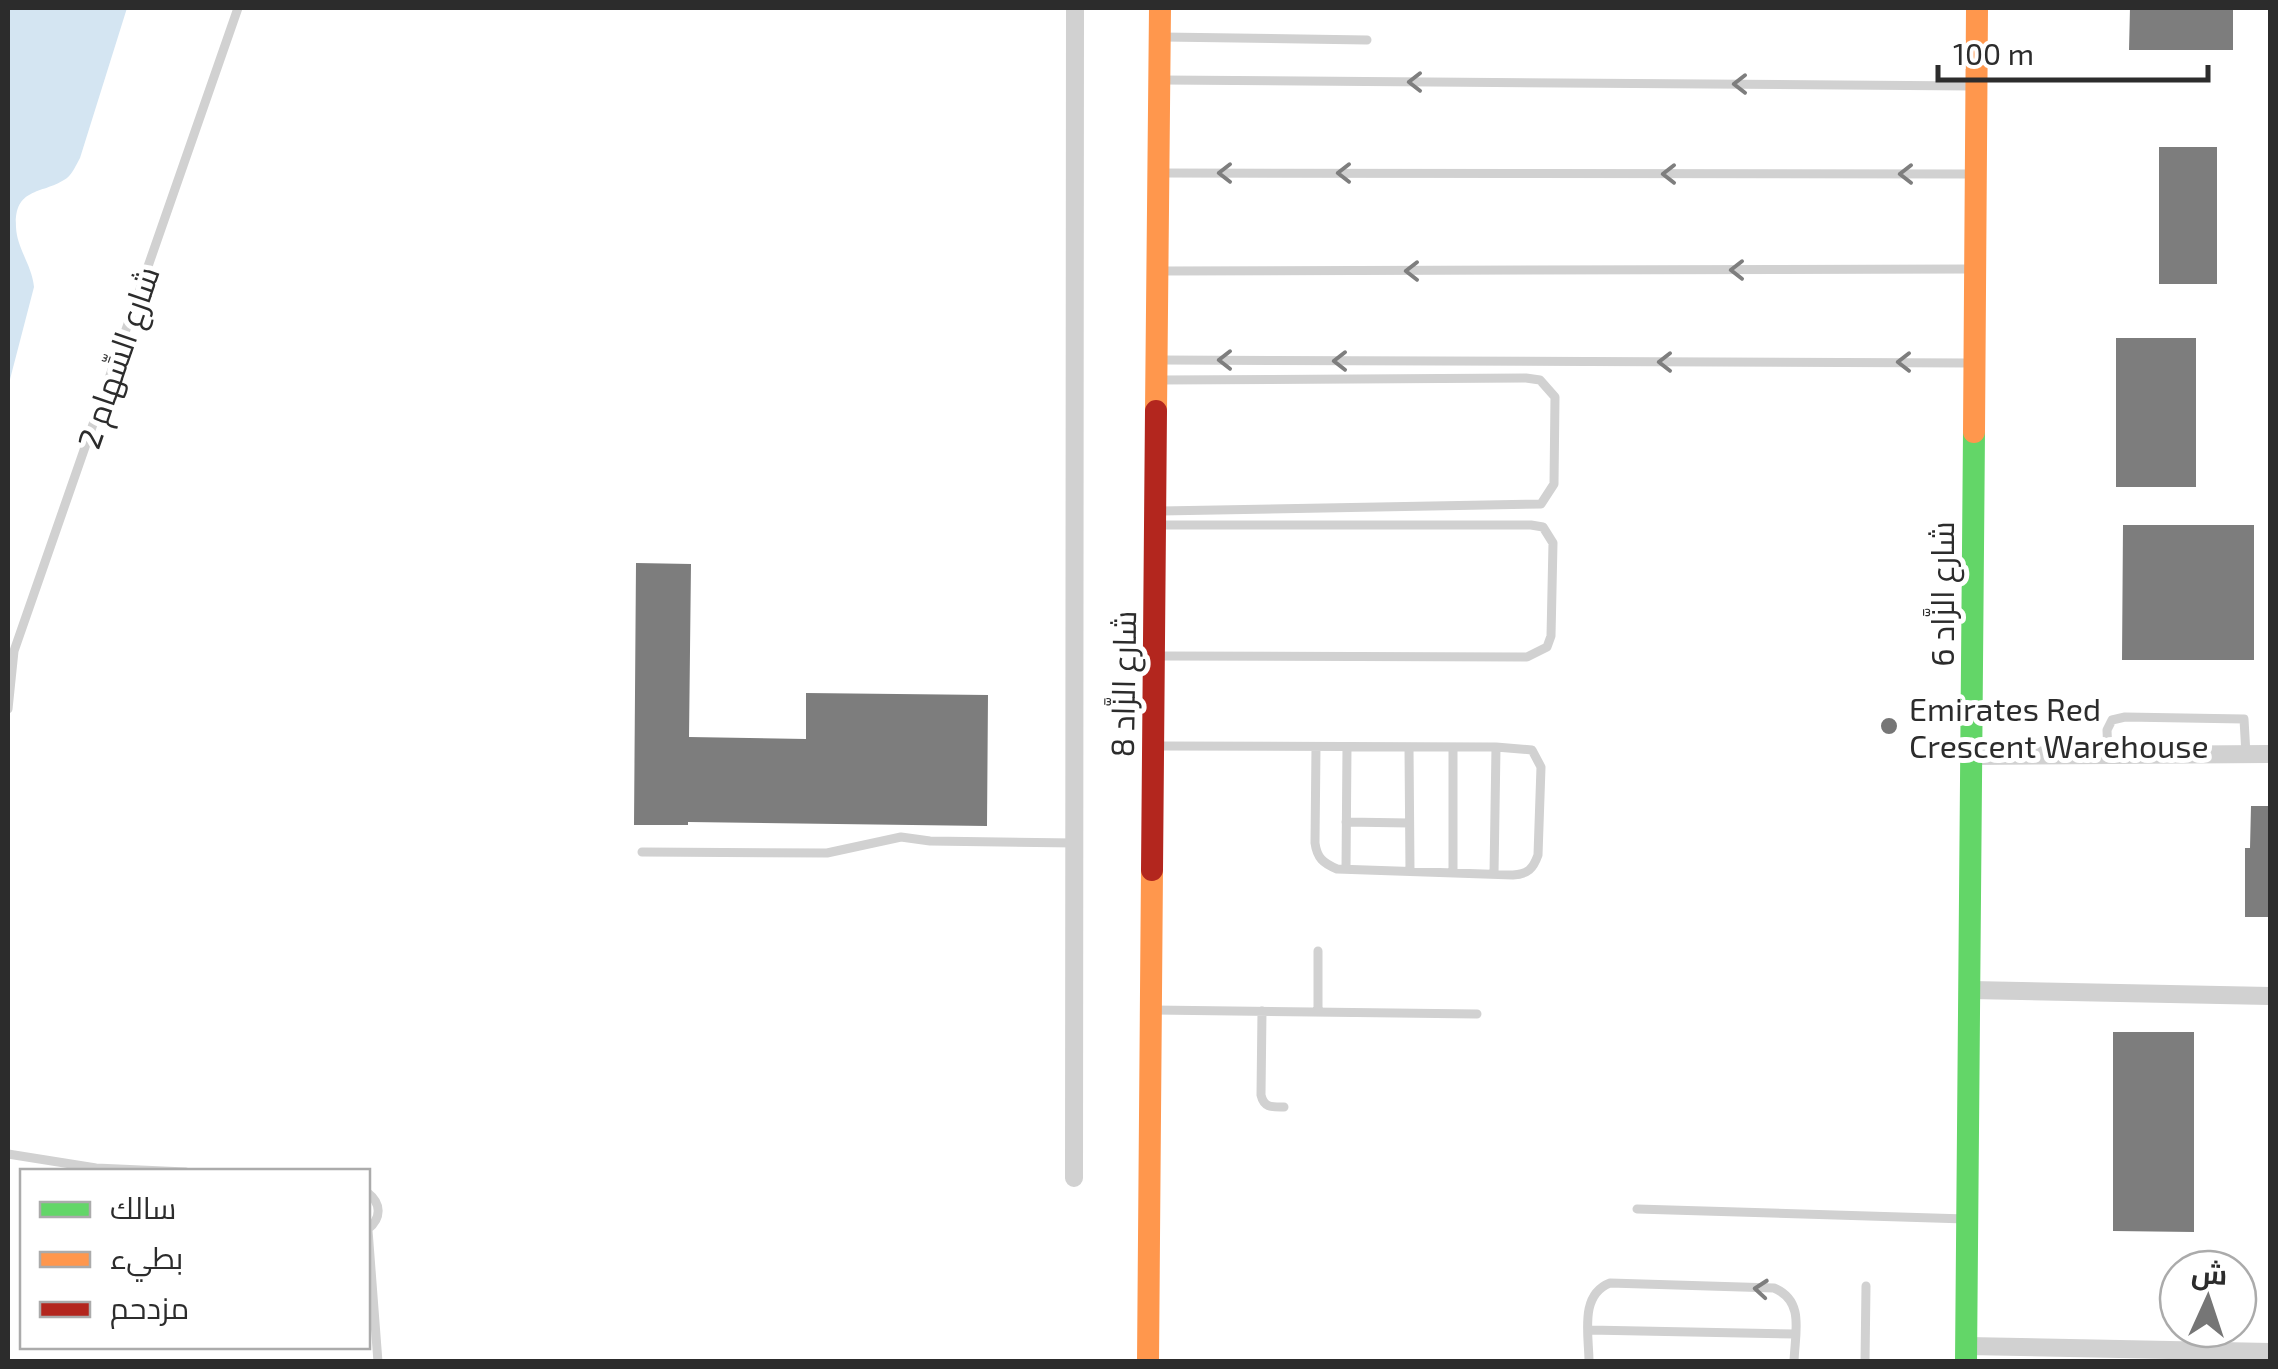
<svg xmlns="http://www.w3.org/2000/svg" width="2278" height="1369" font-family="'Exo 2',Cairo,sans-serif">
	<rect width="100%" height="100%" fill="#fff"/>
	<path fill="#d4e5f2" d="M8 8H127L80 158C76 165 73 173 67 178 43 195 14 186 16 227 17 249 32 265 34 287L8 387Z"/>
	<path fill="#7d7d7d" d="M2130 8H2233V50H2129Z
		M2159 147H2217V284H2159Z
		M2116 338H2196V487H2116Z
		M2123 525H2254V660H2122Z
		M636 563 691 564 689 737 806 739V693L988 695 987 826 688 822V825H634Z
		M2251 806H2270V917H2245V848H2250Z
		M2113 1032H2194V1232L2113 1231Z"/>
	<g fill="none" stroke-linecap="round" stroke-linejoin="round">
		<path stroke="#d1d1d1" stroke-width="9" d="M1163 37 1367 40
			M1162 80 1972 86
			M1162 173 1971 174
			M1163 271 1972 269
			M1161 360 1970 363
			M1160 380 1526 378 1540 380 1555 397 1554 484 1541 504 1161 511
			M1158 656 1527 657 1547 647 1551 636 1553 543 1543 527 1531 525H1160
			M8 709 14 651 238 8
			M1157 746 1496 747 1532 750 1541 767 1538 855C1533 869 1528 874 1513 875L1337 869C1323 863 1317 858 1315 843L1316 747
			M1409 747 1410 871
			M1453 747V873
			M2108 755 2107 730 2112 720 2125 717 2244 719 2246 755
			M1346 822 1409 823
			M642 852 827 853 901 837 930 841 1075 843
			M1346 869 1347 747
			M1494 874 1496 747
			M1154 1010 1477 1014
			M1262 1011 1261 1095C1264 1108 1272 1107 1284 1107
			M1318 1012V951
			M8 1154 96 1168 186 1172
			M368 1193C381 1203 382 1218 368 1229
			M1637 1209 1966 1219
			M368 1230 378 1362
			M1589 1330 1795 1334
			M1589 1362C1589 1335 1579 1295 1610 1283L1774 1288C1805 1301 1795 1332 1794 1362
			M1865 1362 1866 1286"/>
		<path stroke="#d1d1d1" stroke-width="18" d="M1972 756 2270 754
			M1971 990 2270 996
			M1074 1178 1075 8
			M1967 1346 2270 1352"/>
		<path stroke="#63d668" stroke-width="22" d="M1966 1362 1974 432"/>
		<path stroke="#ff974d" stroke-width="22" d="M1156 411 1160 8
			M1974 432 1977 8
			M1148 1362 1152 870"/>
		<path stroke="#b3261e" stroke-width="22" d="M1152 870 1156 411"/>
	</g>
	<defs><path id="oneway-chevron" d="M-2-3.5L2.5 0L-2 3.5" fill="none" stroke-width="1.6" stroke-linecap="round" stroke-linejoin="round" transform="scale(2.5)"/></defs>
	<g stroke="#7e7e7e">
		<use href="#oneway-chevron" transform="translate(1415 82) rotate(-180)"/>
		<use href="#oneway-chevron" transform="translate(1740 84) rotate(-180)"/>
		<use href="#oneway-chevron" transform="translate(1225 173) rotate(-180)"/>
		<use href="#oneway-chevron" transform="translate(1344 173) rotate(-180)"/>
		<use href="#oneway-chevron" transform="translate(1669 174) rotate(-180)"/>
		<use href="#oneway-chevron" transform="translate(1906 174) rotate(-180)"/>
		<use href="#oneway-chevron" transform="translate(1737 270) rotate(180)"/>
		<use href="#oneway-chevron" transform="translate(1412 271) rotate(180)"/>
		<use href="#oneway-chevron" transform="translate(1225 360) rotate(-180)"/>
		<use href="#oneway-chevron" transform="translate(1340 361) rotate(-180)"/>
		<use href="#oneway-chevron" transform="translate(1665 362) rotate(-180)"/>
		<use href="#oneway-chevron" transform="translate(1904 362) rotate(-180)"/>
		<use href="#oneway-chevron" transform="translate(1761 1289) rotate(-175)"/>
	</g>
	<circle fill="#767676" stroke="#fff" stroke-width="4" cx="1889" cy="726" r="10"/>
	<g text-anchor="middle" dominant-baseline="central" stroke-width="10" stroke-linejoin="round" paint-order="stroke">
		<g font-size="32" fill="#2c2c2c" stroke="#fff">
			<text transform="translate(117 357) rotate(-71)">شارع السِّهام 2</text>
			<text transform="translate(1941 594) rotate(-90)">شارع الزَّاد 6</text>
			<text transform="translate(1122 684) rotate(-89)">شارع الزَّاد 8</text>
		</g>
		<g font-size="32" fill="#2c2c2c" stroke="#fff" text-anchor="start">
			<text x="1909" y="708">Emirates Red<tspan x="1909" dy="37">Crescent Warehouse</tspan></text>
		</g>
	</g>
	<rect width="2278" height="1369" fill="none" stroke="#2c2c2c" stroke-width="20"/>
	<rect x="20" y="1169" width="350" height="180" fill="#ffffff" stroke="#ababab" stroke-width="2.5"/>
	<rect x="40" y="1202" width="50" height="15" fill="#63d668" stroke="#ababab" stroke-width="2.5"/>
	<text x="110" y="1219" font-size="30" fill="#2c2c2c">سالك</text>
	<rect x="40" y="1252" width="50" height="15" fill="#ff974d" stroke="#ababab" stroke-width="2.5"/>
	<text x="110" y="1269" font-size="30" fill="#2c2c2c">بطيء</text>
	<rect x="40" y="1302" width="50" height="15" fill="#b3261e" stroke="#ababab" stroke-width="2.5"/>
	<text x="110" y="1319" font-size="30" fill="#2c2c2c">مزدحم</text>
	<g transform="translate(2208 1299) rotate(3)"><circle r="48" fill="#ffffff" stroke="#ababab" stroke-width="2.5"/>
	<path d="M0-8L18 38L0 25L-18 38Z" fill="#767676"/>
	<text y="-15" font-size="28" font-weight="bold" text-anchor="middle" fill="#2c2c2c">ش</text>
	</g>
	<path d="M1938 65v15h270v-15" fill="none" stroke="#2c2c2c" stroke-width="5"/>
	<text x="1953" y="65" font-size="30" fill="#2c2c2c" stroke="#ffffff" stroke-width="8" paint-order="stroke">100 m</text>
</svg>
